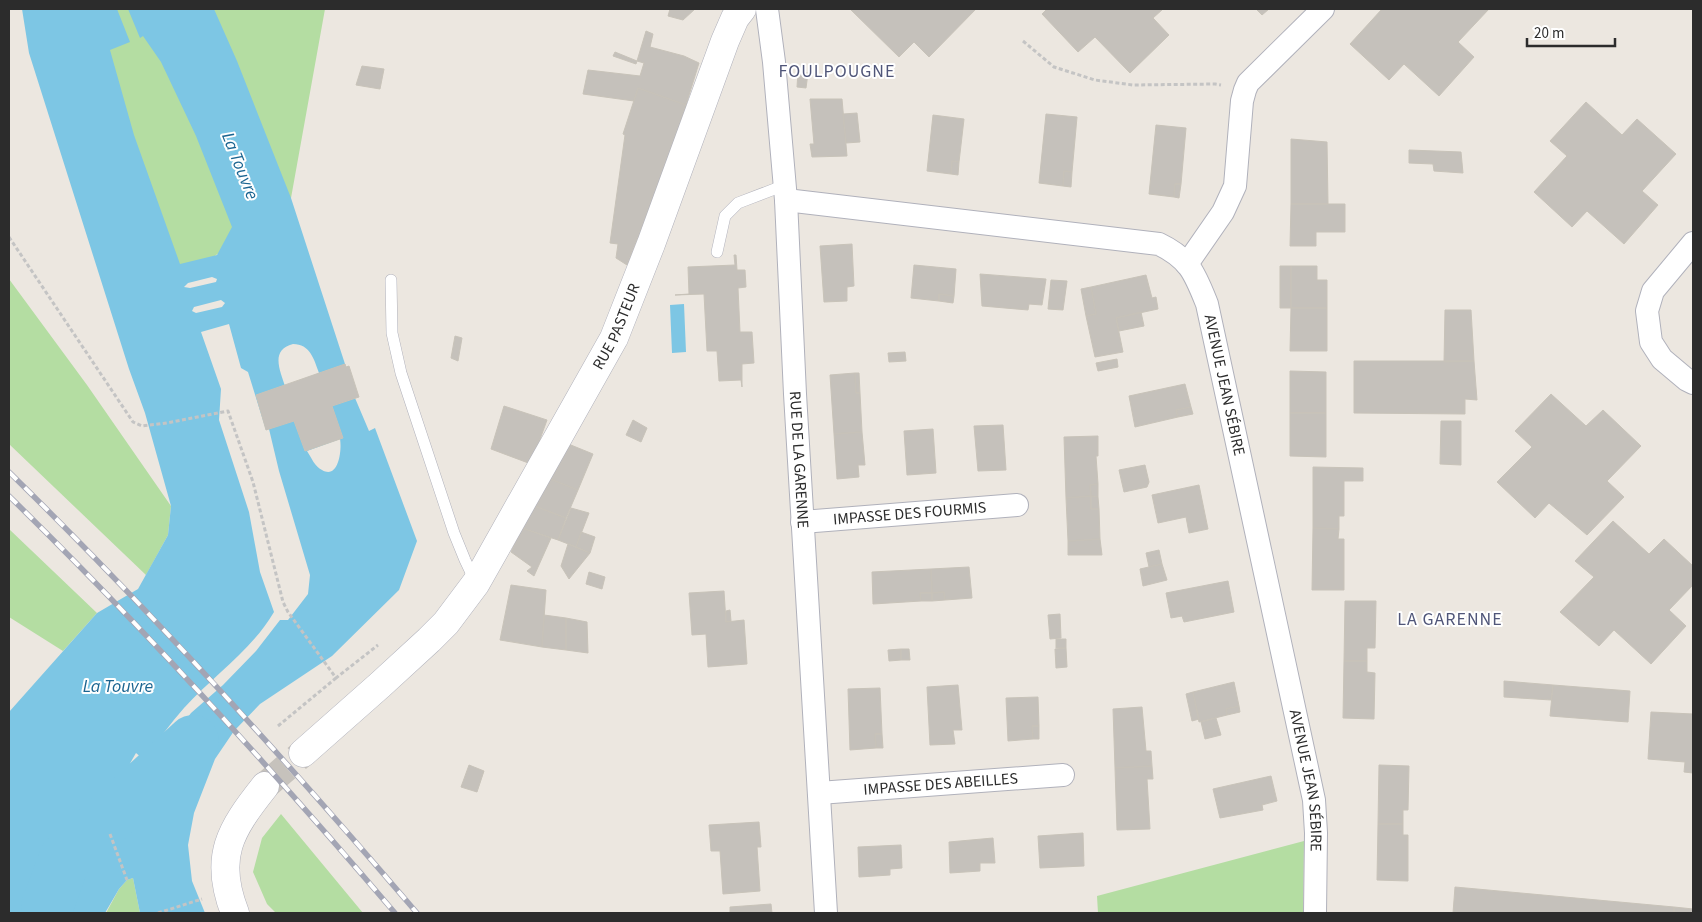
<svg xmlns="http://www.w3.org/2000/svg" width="1702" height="922" font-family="'Source Sans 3',sans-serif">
	<rect width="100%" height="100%" fill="#ece7e0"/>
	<path fill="#b4dda2" d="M51 9H325L291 198 161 297Z
		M9 279 87 385 171 506 168 535 146 575 9 444Z
		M9 529 97 613 63 651 9 617Z
		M281 814 363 913H276L267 904 253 872 262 838Z
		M1304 841 1303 913H1098L1097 896Z
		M133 878 140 913H106L119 889 127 880Z"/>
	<path fill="#7dc6e4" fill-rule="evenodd" d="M22 9H117L130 42 110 50 134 135 180 264 217 255 232 227 196 136 161 62 143 36 140 38 128 9H214L237 61 291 198 345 364 355 398 369 431 375 428 417 541 399 590 332 656 260 704 234 731 215 759 194 813 188 845 192 881 205 913H140L133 878 127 880 119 889 105 913H9V712L97 613 138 589 168 535 171 506 145 413 129 369 29 53ZM212 277 217 279 216 282 190 288 184 287 188 283ZM221 300 225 303 222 307 196 313 192 311 194 307ZM229 324 241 368 248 372 266 430 269 429 279 471 310 575 308 594 288 620H280L256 651 223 685 191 713 151 766 157 771 107 836 102 833C110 805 121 778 136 753L143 759C157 742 170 724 184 708 214 675 251 651 274 612L260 572 249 512 219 420 221 389 201 332ZM293 344C310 344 314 359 319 373L285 386C280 370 270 350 293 344ZM340 439C342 449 339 480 322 470 315 467 311 457 307 451Z
		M684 304 686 352 672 353 670 305Z"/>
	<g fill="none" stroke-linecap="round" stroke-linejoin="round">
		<path stroke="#7dc6e4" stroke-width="52" d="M48 913 47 907 65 858 193 741"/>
	</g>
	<path fill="#c5c1bb" stroke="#c8c3b9" d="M670 9H695L683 20 668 16Z
		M850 9H976L929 57 914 42 899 57Z
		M1047 9H1163L1153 18 1169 35 1130 73 1095 37 1078 52 1042 14Z
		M1256 9H1269L1262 15Z
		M1382 9H1489L1458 42 1474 57 1439 96 1404 64 1389 80 1350 44Z
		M646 31 653 34 650 47 684 56 699 63 686 105 638 88 634 101 583 94 588 70 640 76 644 63 637 61Z
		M615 52 637 61 636 64 613 56Z
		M362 66 384 69 380 89 356 85Z
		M798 72 808 73 806 88 797 87Z
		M638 88 686 105 671 153 627 265 616 258 618 244 610 243 625 135 623 134Z
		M810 99H842L847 156 812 157 810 144H814Z
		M1586 102 1622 135 1637 119 1676 154 1642 191 1658 205 1624 244 1587 211 1572 227 1534 192 1567 156 1550 141Z
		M857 113 860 142 846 143 843 114Z
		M1046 114 1077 117 1072 172 1064 171 1063 186 1039 183Z
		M933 115 964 119 959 162 952 161 951 174 927 171Z
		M1156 125 1186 128 1181 184H1175L1174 197 1149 194Z
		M1291 139 1327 142 1328 204H1291Z
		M1409 150 1461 152 1463 173 1434 171 1433 164 1409 163Z
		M952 161 959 162 958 175 951 174Z
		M1064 171 1072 172 1071 187 1063 186Z
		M1175 184H1181L1179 198 1174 197Z
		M1291 204H1345V232H1316V246H1290Z
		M852 244 854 286 847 287V301L824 302 820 246Z
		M734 255H736L737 270H745L746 287 738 288 740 332H752L754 363 742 364V387L741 380 719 381 717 351H707L704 294 675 295 689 294 688 267 735 265Z
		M914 265 956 269 954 296 939 294V301L911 298Z
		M1280 266H1291V308H1280Z
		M1291 266H1317V280H1327V308H1291Z
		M980 274 1046 279 1042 305 1029 304 1028 310 982 306Z
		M1146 275 1152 298 1156 297 1158 309 1116 318 1123 352 1095 357 1086 316 1096 314 1091 287Z
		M1051 280 1067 281 1063 310 1048 309Z
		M1091 287 1096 314 1086 316 1081 289Z
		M939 294 954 296 953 303 939 301Z
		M1291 308H1327V351H1290Z
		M1445 310H1471L1474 361 1444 362Z
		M1141 312 1144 326 1119 331 1116 318Z
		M455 336 462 338 458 361 451 358Z
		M905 352 906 361 889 362 888 353Z
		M1117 359 1118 367 1098 371 1096 363Z
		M1354 361H1474L1477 400 1465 399V414L1354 413Z
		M345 364 346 367 349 366 359 397 332 406 343 438 305 451 294 421 266 430 256 395Z
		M1290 371 1326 372V413H1290Z
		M855 373H859L860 393H856Z
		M855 373 856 393H860L862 432 834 434 830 375Z
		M1185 384 1191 407 1176 410 1178 417 1135 427 1129 396Z
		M1551 394 1586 426 1603 410 1641 446 1607 481 1624 497 1587 535 1549 503 1535 518 1497 482 1532 447 1515 431Z
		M504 406 547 420 531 464 491 449Z
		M1191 407 1193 414 1178 417 1176 410Z
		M1290 413H1326V457L1290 456Z
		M633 420 647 428 641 442 626 435Z
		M1441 421H1461V465L1440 464Z
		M1003 425 1006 470 978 471 974 426Z
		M933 429 936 473 907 475 904 431Z
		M862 432 865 465H858L859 477 837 479 834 434Z
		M1098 436V456H1096L1098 484 1090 485 1091 496 1066 498 1064 437Z
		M561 441 593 454 578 490 545 477Z
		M1145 465 1149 482 1147 487 1124 492 1119 470Z
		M1313 467 1363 468V481H1344V516H1339V529L1313 528Z
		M545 477 578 490 566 518 532 505Z
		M1098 484V497L1091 496 1090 485Z
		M1199 485 1208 529 1189 533 1186 517 1158 523 1152 495Z
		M1091 496V509H1099L1100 539 1068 541 1066 498Z
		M1091 496 1098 497 1099 509H1091Z
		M532 505 566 518 558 540 522 528Z
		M571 508 589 513 576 547 558 540Z
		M1613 521 1649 554 1664 539 1693 566V585L1669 610 1686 626 1651 664 1614 630 1599 646 1560 612 1594 577 1575 561Z
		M522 528 551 538 534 576 527 571 532 567 511 552Z
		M1313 528 1339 529 1338 539H1344V590H1312Z
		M581 532 595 537 590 553 576 547Z
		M1100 539 1102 555H1068V541Z
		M568 544 590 553 569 579 561 566Z
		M1159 550 1162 564 1149 567 1146 553Z
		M1162 564 1167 580 1143 586 1140 569Z
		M969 567 972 598 945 600 944 592 932 593 931 569Z
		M931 569 932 593H920L921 601 873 604 872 572Z
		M589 572 605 577 602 589 586 584Z
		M1228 581 1234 612 1184 622 1182 616 1171 618 1166 593Z
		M511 585 546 590 542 647 500 640Z
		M724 591 726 622 744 620 747 664 708 667 706 634 692 635 689 593Z
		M944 592 945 600 932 601V593Z
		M920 593H932V601H921Z
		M1345 601H1376L1375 648H1367V661H1344Z
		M730 610 731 621 726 622V611Z
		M1060 614 1061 638 1050 639 1048 615Z
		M544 615 566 618V650L542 647Z
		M566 618 587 622 588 653 566 650Z
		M1056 639H1066V648H1056Z
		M1066 648 1067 667 1056 668 1055 649Z
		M901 649H909L910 660H901Z
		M901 649V660L889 661 888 650Z
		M1344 661H1367V672L1375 673 1374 719 1343 718Z
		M1504 681 1553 685 1551 700 1504 697Z
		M1234 682 1239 706 1226 709 1227 715 1199 722 1193 692Z
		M958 685 962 730H953L955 744 930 745 927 687Z
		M1553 685 1630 691 1628 722 1550 716Z
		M880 688 882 734H875L876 748 850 750 848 689Z
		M1193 692 1199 719 1192 721 1186 694Z
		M1038 697 1039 726H1032L1033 739 1008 741 1006 698Z
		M1239 706 1240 712 1227 715 1226 709Z
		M1142 707 1146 751H1151L1152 766 1115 768 1113 709Z
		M1651 712 1693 714V773L1684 772 1685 762 1648 759Z
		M1216 718 1221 735 1205 739 1201 722Z
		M1032 726H1039V739H1033Z
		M875 734H882L883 748H876Z
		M469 765 484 771 477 792 461 787Z
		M1379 765 1409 766 1408 810H1403V824H1378Z
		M1152 766 1153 779H1147L1150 829 1117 830 1115 768Z
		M1271 776 1277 801 1262 805 1263 810 1220 818 1213 789Z
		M759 822 761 847H757L760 891 723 894 720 851H711L709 825Z
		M1378 824H1403V835H1408V881L1377 880Z
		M1083 833 1084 866 1040 868 1038 836Z
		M993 838 995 863H980V871L950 873 949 842Z
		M901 845 902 868 890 869V875L859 877 858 847Z
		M1455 887 1674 907V913H1453Z
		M771 904 772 913H730V907Z
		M1674 907 1693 909V913H1674Z"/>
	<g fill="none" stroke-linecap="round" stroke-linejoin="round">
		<path stroke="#c6c2bc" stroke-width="28" stroke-dasharray="28 14" stroke-linecap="butt" d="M265 786 303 753"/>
		<defs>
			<path id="service" d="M717 252 725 216 738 203 785 185
				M391 280 392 333 401 373 454 533 465 560 475 581"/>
			<g id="minor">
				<path id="s1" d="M767 9 774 62 786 200 795 394 826 913"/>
				<path id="s2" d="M786 200 1159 244C1190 259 1195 274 1207 304L1314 800 1316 833 1315 913"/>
				<path d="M1693 243 1653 291 1647 311 1651 342 1662 359 1687 380 1693 383"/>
				<path d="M1187 264 1223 212 1235 186 1242 101 1245 90 1248 83 1323 9"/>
				<path id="s3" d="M802 522 1017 505"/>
				<path id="s4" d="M819 793 1063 775"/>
			</g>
			<g id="tertiary">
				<path id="s5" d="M303 753 380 685 429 640 446 623 476 583 614 338 651 244 725 41 735 18 742 9"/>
				<path d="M235 913C213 857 230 830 265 786"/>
			</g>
		</defs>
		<use href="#service" stroke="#b0b1bb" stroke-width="12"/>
		<use href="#minor" stroke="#b0b1bb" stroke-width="24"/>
		<use href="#tertiary" stroke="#b0b1bb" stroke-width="29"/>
		<path stroke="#c4c4c4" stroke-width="3" stroke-dasharray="4 2.5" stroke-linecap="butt" d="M1023 41 1054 67 1095 80 1133 85 1215 84 1221 85
			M9 237 133 422 142 426 167 423 228 411 253 482 283 602 288 612 336 678 378 645
			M278 726 336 678
			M110 834 127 880
			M158 913 202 899"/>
		<use href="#service" stroke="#fff" stroke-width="11"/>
		<use href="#minor" stroke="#fff" stroke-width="22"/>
		<use href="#tertiary" stroke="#fff" stroke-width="28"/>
		<defs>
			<path id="rail" d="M9 472C152 612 287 761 417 913
				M9 496C144 628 272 769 395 913"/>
		</defs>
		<use href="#rail" stroke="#a3a5b4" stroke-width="5.5"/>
		<use href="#rail" stroke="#fff" stroke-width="4" stroke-dasharray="11" stroke-linecap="butt"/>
	</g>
	<g text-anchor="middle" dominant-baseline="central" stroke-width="4" stroke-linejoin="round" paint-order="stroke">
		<g font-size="16" fill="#2c2c2c" stroke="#fff">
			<text stroke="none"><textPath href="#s5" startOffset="536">RUE PASTEUR</textPath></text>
			<text stroke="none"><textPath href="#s2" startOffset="538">AVENUE JEAN SÉBIRE</textPath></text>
			<text stroke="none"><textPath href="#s1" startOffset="452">RUE DE LA GARENNE</textPath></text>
			<text stroke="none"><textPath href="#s3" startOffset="108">IMPASSE DES FOURMIS</textPath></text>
			<text stroke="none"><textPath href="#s2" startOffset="942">AVENUE JEAN SÉBIRE</textPath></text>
			<text stroke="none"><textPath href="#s4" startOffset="122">IMPASSE DES ABEILLES</textPath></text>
		</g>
		<g font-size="18" letter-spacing="1" fill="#505679" stroke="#fff">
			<text x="837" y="71">FOULPOUGNE</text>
			<text x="1450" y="619">LA GARENNE</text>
		</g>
		<g font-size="18" font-style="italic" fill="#1b6591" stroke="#fff">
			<text transform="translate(240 166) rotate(68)">La Touvre</text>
			<text x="118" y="686">La Touvre</text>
		</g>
	</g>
	<rect width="1702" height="922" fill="none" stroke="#2c2c2c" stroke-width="20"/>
	<path d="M1527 38v8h88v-8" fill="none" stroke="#2c2c2c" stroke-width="2.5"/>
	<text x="1534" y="38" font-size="15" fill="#2c2c2c" stroke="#ffffff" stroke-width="4" paint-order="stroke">20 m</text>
</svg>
